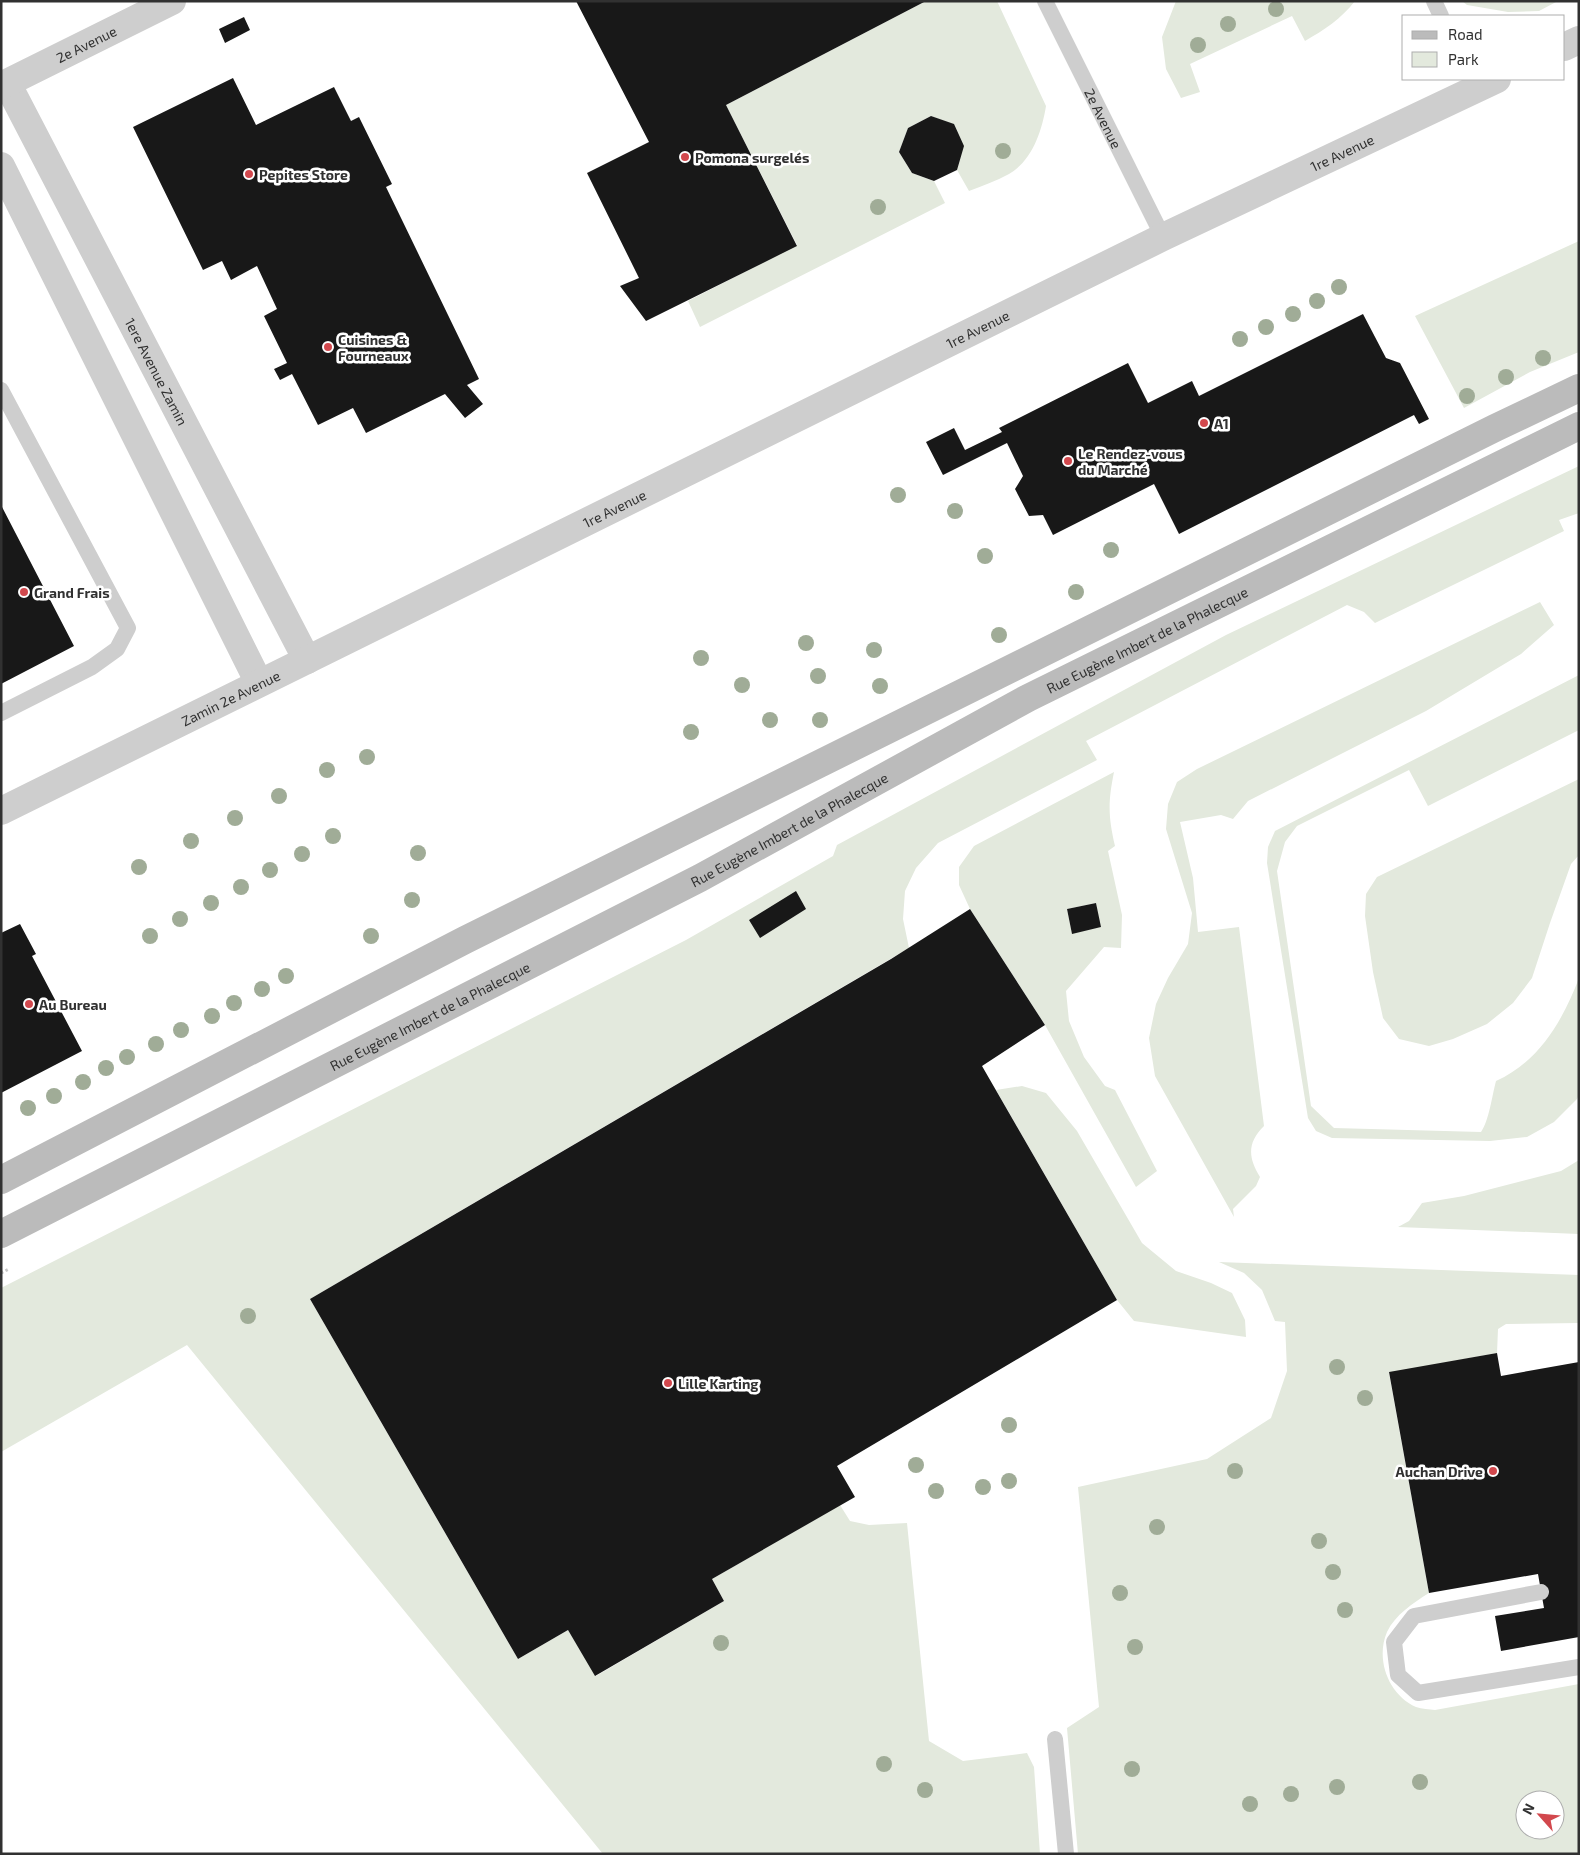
<svg xmlns="http://www.w3.org/2000/svg" width="1580" height="1855" font-family="'Exo 2',sans-serif">
	<rect width="100%" height="100%" fill="#fff"/>
	<path fill="#e3e9dd" fill-rule="evenodd" d="M926 1H997L1046 106C1042 131 1032 161 1009 174 996 181 982 186 969 191L957 170 954 125 931 116 908 128 899 152 912 173 934 181 945 203 700 327 688 301 797 245 726 105Z
		M1176 1H1355C1341 19 1324 30 1305 41L1292 16 1190 64 1200 92 1181 98 1166 69 1162 37Z
		M1462 1H1558L1539 11 1508 12 1467 5Z
		M1579 241V352L1530 372 1464 408 1415 316Z
		M1579 466V513L1559 520 1564 531 1375 623 1364 612 1347 605 1086 741 1097 760 938 843 916 868 905 891 903 919 909 948 310 1299 518 1659 568 1630 596 1676 724 1601 712 1579 840 1505 850 1521 869 1525 907 1523 929 1741 963 1761 1027 1753 1034 1767 1040 1854H603L187 1345 1 1452V1288L686 940 833 856 837 845 1226 635Z
		M1540 602 1554 625 1521 654 1426 711 1248 801 1233 819 1221 815 1180 822 1193 878 1198 932 1239 927 1264 1126C1247 1143 1248 1157 1260 1177L1256 1186 1233 1209 1234 1217 1155 1076 1149 1038 1156 1004 1168 978 1188 944 1192 913 1166 829 1168 804 1177 782 1197 769Z
		M1579 675V730L1428 806 1409 770 1297 826 1285 842 1277 871 1311 1106 1334 1128 1481 1132C1489 1121 1492 1096 1496 1081 1539 1062 1563 1020 1579 978V1095L1577 1099 1554 1122 1527 1137 1490 1141 1332 1138 1316 1131 1308 1118 1267 863 1268 847 1275 831Z
		M1114 772C1108 802 1108 816 1115 846L1108 851 1122 915 1121 948 1104 947 1066 991 1069 1021 1084 1057 1105 1086 1115 1090 1157 1171 1136 1187 1045 1025 970 909 959 885V867L974 846ZM1096 903 1100 927 1072 933 1067 909Z
		M1579 779V855L1571 864 1550 923 1532 978 1513 1003 1487 1024 1453 1039 1429 1046 1399 1039 1383 1018 1373 972 1365 916 1366 894 1377 877Z
		M1022 1086 1046 1093 1077 1131 1142 1243 1176 1271 1211 1283 1232 1293 1245 1320 1246 1337 1134 1321 1117 1300 996 1090Z
		M1579 1160V1234L1398 1227 1409 1221 1422 1203 1464 1196 1561 1171Z
		M1219 1262 1579 1275V1323L1506 1324 1498 1329 1497 1353 1389 1373 1429 1593C1413 1603 1395 1615 1387 1632 1375 1660 1389 1695 1416 1707 1422 1709 1429 1709 1435 1710L1579 1684V1854H1078L1067 1728 1099 1707 1078 1487 1207 1459 1271 1418 1287 1371 1285 1322 1275 1321 1262 1290 1244 1273ZM1525 1800H1555V1830H1525Z"/>
	<path fill="#181818" d="M576 1H926L726 105 797 246 646 321 620 286 639 278 587 173 649 142Z
		M244 17 250 30 225 43 219 29Z
		M233 78 256 125 334 87 351 121 359 117 392 184 386 187 479 379 467 385 483 404 465 418 445 394 366 433 353 408 318 425 292 374 280 380 274 369 287 363 264 316 277 309 257 266 231 280 222 261 203 270 133 127Z
		M931 116 954 124 964 146 957 170 934 181 912 173 899 152 908 128Z
		M1363 314 1386 358 1400 363 1429 419 1419 424 1414 415 1179 534 1154 484 1053 535 1043 515 1029 516 1015 489 1023 476 1007 443 943 475 926 442 954 428 965 450 1002 432 999 428 1128 363 1148 403 1192 381 1199 396Z
		M1 505 74 646 1 684Z
		M796 891 806 909 760 938 749 920Z
		M1096 903 1101 927 1072 934 1067 909Z
		M970 909 1045 1025 982 1066 1117 1300 837 1466 855 1497 712 1579 724 1601 595 1676 568 1630 518 1659 310 1299 891 959Z
		M20 924 36 954 32 956 82 1051 1 1093V933Z
		M1497 1353 1501 1376 1579 1362V1637L1501 1651 1495 1616 1544 1608 1538 1574 1429 1593 1389 1372Z"/>
	<g fill="none" stroke-linecap="round" stroke-linejoin="round">
		<path stroke="#c8c8c8" stroke-width="3" stroke-dasharray="2.5 2.5" stroke-linecap="butt" d="M1 1273 9 1269"/>
		<g stroke="#cecece" stroke-width="16">
			<path id="s1" d="M1045 1 1163 237"/>
			<path d="M1434 1 1441 16"/>
			<path d="M1 390 128 628 117 649 92 667 1 713"/>
			<path d="M1541 1592 1414 1616 1394 1642 1398 1675 1418 1693 1579 1667"/>
			<path d="M1055 1739 1066 1854"/>
		</g>
		<g stroke="#cecece" stroke-width="28">
			<path d="M1564 47 1579 40"/>
			<path id="s2" d="M7 83 307 660"/>
			<path id="s3" d="M1 86 172 1"/>
			<path d="M1 166 259 683"/>
			<path id="s4" d="M1 811 1163 237 1497 79"/>
		</g>
		<g stroke="#bbb" stroke-width="28">
			<path d="M1 1180 465 940 1495 428 1579 388"/>
			<path id="s5" d="M1 1234 700 878 1028 698 1579 426"/>
		</g>
	</g>
	<g fill="#a0ac97">
		<circle cx="1276" cy="9" r="8"/>
		<circle cx="1228" cy="24" r="8"/>
		<circle cx="1198" cy="45" r="8"/>
		<circle cx="1003" cy="151" r="8"/>
		<circle cx="878" cy="207" r="8"/>
		<circle cx="1339" cy="287" r="8"/>
		<circle cx="1317" cy="301" r="8"/>
		<circle cx="1293" cy="314" r="8"/>
		<circle cx="1266" cy="327" r="8"/>
		<circle cx="1240" cy="339" r="8"/>
		<circle cx="1543" cy="358" r="8"/>
		<circle cx="1506" cy="377" r="8"/>
		<circle cx="1467" cy="396" r="8"/>
		<circle cx="898" cy="495" r="8"/>
		<circle cx="955" cy="511" r="8"/>
		<circle cx="1111" cy="550" r="8"/>
		<circle cx="985" cy="556" r="8"/>
		<circle cx="1076" cy="592" r="8"/>
		<circle cx="999" cy="635" r="8"/>
		<circle cx="806" cy="643" r="8"/>
		<circle cx="874" cy="650" r="8"/>
		<circle cx="701" cy="658" r="8"/>
		<circle cx="818" cy="676" r="8"/>
		<circle cx="742" cy="685" r="8"/>
		<circle cx="880" cy="686" r="8"/>
		<circle cx="770" cy="720" r="8"/>
		<circle cx="820" cy="720" r="8"/>
		<circle cx="691" cy="732" r="8"/>
		<circle cx="367" cy="757" r="8"/>
		<circle cx="327" cy="770" r="8"/>
		<circle cx="279" cy="796" r="8"/>
		<circle cx="235" cy="818" r="8"/>
		<circle cx="333" cy="836" r="8"/>
		<circle cx="191" cy="841" r="8"/>
		<circle cx="418" cy="853" r="8"/>
		<circle cx="302" cy="854" r="8"/>
		<circle cx="139" cy="867" r="8"/>
		<circle cx="270" cy="870" r="8"/>
		<circle cx="241" cy="887" r="8"/>
		<circle cx="412" cy="900" r="8"/>
		<circle cx="211" cy="903" r="8"/>
		<circle cx="180" cy="919" r="8"/>
		<circle cx="150" cy="936" r="8"/>
		<circle cx="371" cy="936" r="8"/>
		<circle cx="286" cy="976" r="8"/>
		<circle cx="262" cy="989" r="8"/>
		<circle cx="234" cy="1003" r="8"/>
		<circle cx="212" cy="1016" r="8"/>
		<circle cx="181" cy="1030" r="8"/>
		<circle cx="156" cy="1044" r="8"/>
		<circle cx="127" cy="1057" r="8"/>
		<circle cx="106" cy="1068" r="8"/>
		<circle cx="83" cy="1082" r="8"/>
		<circle cx="54" cy="1096" r="8"/>
		<circle cx="28" cy="1108" r="8"/>
		<circle cx="248" cy="1316" r="8"/>
		<circle cx="1337" cy="1367" r="8"/>
		<circle cx="1365" cy="1398" r="8"/>
		<circle cx="1009" cy="1425" r="8"/>
		<circle cx="916" cy="1465" r="8"/>
		<circle cx="1235" cy="1471" r="8"/>
		<circle cx="1009" cy="1481" r="8"/>
		<circle cx="983" cy="1487" r="8"/>
		<circle cx="936" cy="1491" r="8"/>
		<circle cx="1157" cy="1527" r="8"/>
		<circle cx="1319" cy="1541" r="8"/>
		<circle cx="1333" cy="1572" r="8"/>
		<circle cx="1120" cy="1593" r="8"/>
		<circle cx="1345" cy="1610" r="8"/>
		<circle cx="721" cy="1643" r="8"/>
		<circle cx="1135" cy="1647" r="8"/>
		<circle cx="884" cy="1764" r="8"/>
		<circle cx="1132" cy="1769" r="8"/>
		<circle cx="1420" cy="1782" r="8"/>
		<circle cx="1337" cy="1787" r="8"/>
		<circle cx="925" cy="1790" r="8"/>
		<circle cx="1291" cy="1794" r="8"/>
		<circle cx="1250" cy="1804" r="8"/>
	</g>
	<g fill="#d2484d" stroke="#fff" stroke-width="2">
		<circle cx="685" cy="157" r="5"/>
		<circle cx="249" cy="174" r="5"/>
		<circle cx="328" cy="347" r="5"/>
		<circle cx="1204" cy="423" r="5"/>
		<circle cx="1068" cy="461" r="5"/>
		<circle cx="24" cy="592" r="5"/>
		<circle cx="29" cy="1004" r="5"/>
		<circle cx="668" cy="1383" r="5"/>
		<circle cx="1493" cy="1471" r="5"/>
	</g>
	<g text-anchor="middle" dominant-baseline="central" stroke-width="5" stroke-linejoin="round" paint-order="stroke">
		<g font-size="14" fill="#313131" stroke="#fff">
			<text stroke="none"><textPath href="#s3" startOffset="95">2e Avenue</textPath></text>
			<text stroke="none"><textPath href="#s1" startOffset="131">2e Avenue</textPath></text>
			<text stroke="none"><textPath href="#s4" startOffset="1494">1re Avenue</textPath></text>
			<text stroke="none"><textPath href="#s4" startOffset="1089">1re Avenue</textPath></text>
			<text stroke="none"><textPath href="#s2" startOffset="325">1ere Avenue Zamin</textPath></text>
			<text stroke="none"><textPath href="#s4" startOffset="684">1re Avenue</textPath></text>
			<text stroke="none"><textPath href="#s5" startOffset="1291">Rue Eugène Imbert de la Phalecque</textPath></text>
			<text stroke="none"><textPath href="#s4" startOffset="256">Zamin 2e Avenue</textPath></text>
			<text stroke="none"><textPath href="#s5" startOffset="886">Rue Eugène Imbert de la Phalecque</textPath></text>
			<text stroke="none"><textPath href="#s5" startOffset="481">Rue Eugène Imbert de la Phalecque</textPath></text>
		</g>
		<g font-size="14" font-weight="bold" fill="#313131" stroke="#fff" text-anchor="start">
			<text x="695" y="157">Pomona surgelés</text>
			<text x="259" y="174">Pepites Store</text>
			<text x="338" y="339">Cuisines &amp;<tspan x="338" dy="16">Fourneaux</tspan></text>
			<text x="1214" y="423">A1</text>
			<text x="1078" y="453">Le Rendez-vous<tspan x="1078" dy="16">du Marché</tspan></text>
			<text x="34" y="592">Grand Frais</text>
			<text x="39" y="1004">Au Bureau</text>
			<text x="678" y="1383">Lille Karting</text>
			<text x="1483" y="1471" text-anchor="end">Auchan Drive</text>
		</g>
	</g>
	<rect width="1580" height="1855" fill="none" stroke="#313131" stroke-width="5"/>
	<rect x="1402" y="15" width="162" height="65" fill="#ffffff" stroke="#adadad"/>
	<rect x="1412" y="31" width="25" height="8" fill="#bbbbbb" stroke="#adadad"/>
	<text x="1448" y="40" font-size="15" fill="#313131">Road</text>
	<rect x="1412" y="52" width="25" height="15" fill="#e3e9dd" stroke="#adadad"/>
	<text x="1448" y="65" font-size="15" fill="#313131">Park</text>
	<g transform="translate(1540 1815) rotate(297)"><circle r="24" fill="#ffffff" stroke="#adadad"/>
	<path d="M0-4L9 19L0 12L-9 19Z" fill="#d2484d"/>
	<text y="-8" font-size="14" font-weight="bold" text-anchor="middle" fill="#313131">N</text>
	</g>
</svg>
